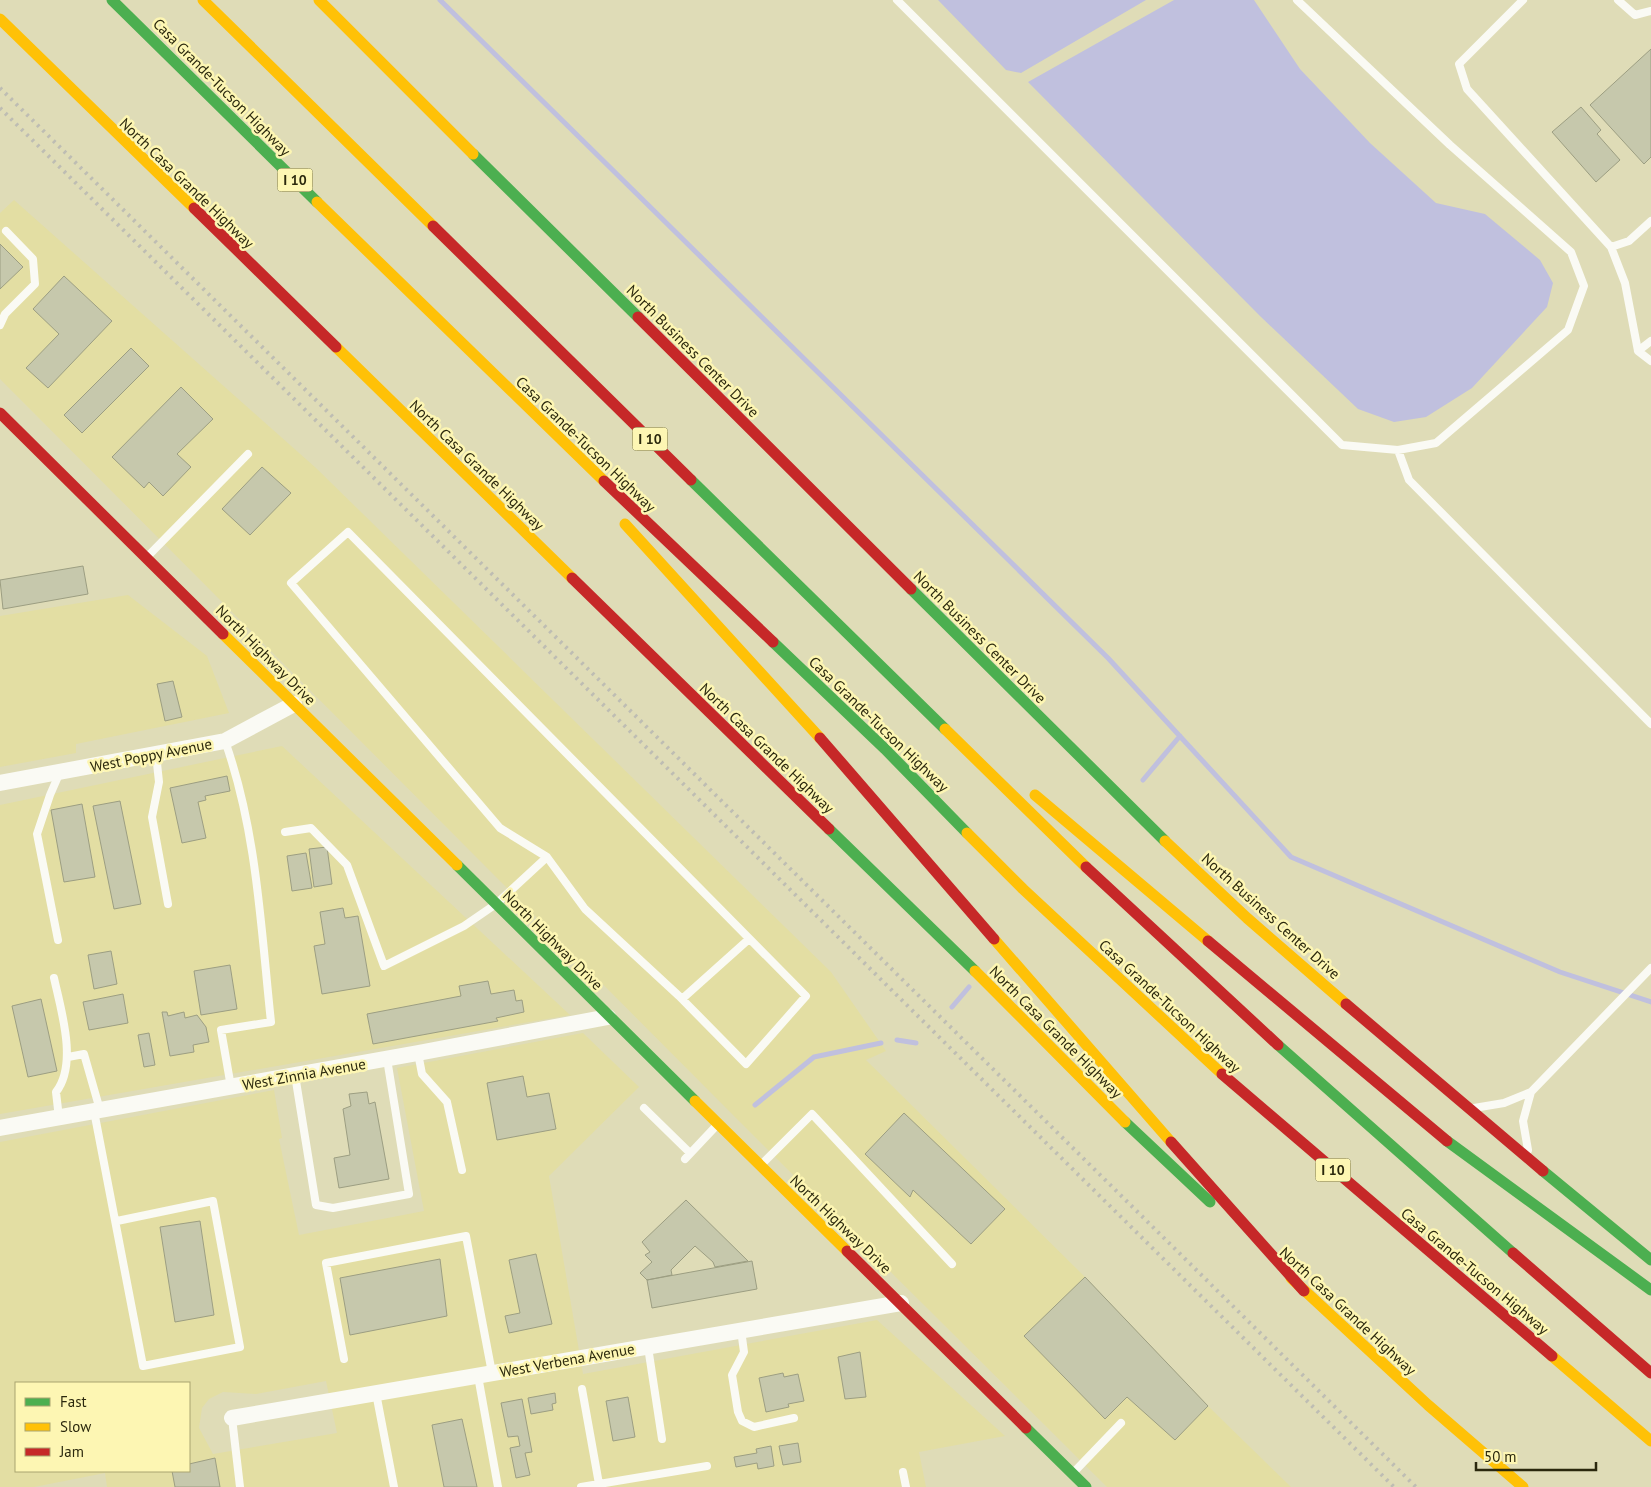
<svg xmlns="http://www.w3.org/2000/svg" width="1651" height="1487" font-family="'PT Sans',sans-serif">
	<rect width="100%" height="100%" fill="#dfdcb7"/>
	<path fill="#e3dea3" fill-rule="evenodd" d="M14 200 316 468 831 972 886 1051 866 1060 1085 1277 1208 1406 1291 1487H1107L748 1130 0 379V213Z
		M128 595 207 656 229 713 76 744V753L0 767V616Z
		M282 746 570 1015 0 1114V805Z
		M583 1033 639 1087 549 1176 583 1374 877 1320 1005 1436 919 1452 926 1487H107L105 1473 34 1487H0V1142L274 1090 282 1138 279 1139 299 1235 424 1211 397 1068ZM326 1381 337 1433 213 1454 199 1428 202 1408 209 1399 223 1392 256 1394ZM16 1383H189V1471H16Z"/>
	<path fill="#c0c0de" d="M938 0H1146L1021 73 1006 70Z
		M1174 0H1254L1300 69 1370 143 1436 203 1485 214 1540 260 1553 283 1547 307 1472 388 1426 417 1394 422 1358 409 1260 316 1028 82Z"/>
	<g fill="none" stroke-linecap="round" stroke-linejoin="round">
		<path stroke="#c0c0de" stroke-width="5" d="M440 0 1108 658 1291 857 1560 972 1651 1002
			M1143 780 1180 736
			M952 1007 969 987
			M897 1040 916 1043
			M755 1105 814 1057 881 1043"/>
	</g>
	<path fill="#c6c8ac" stroke="#9c9e82" d="M1651 49V157L1644 164 1590 105Z
		M1581 107 1601 130 1597 134 1620 160 1596 182 1552 132Z
		M0 244 23 267 0 289Z
		M64 276 112 321 48 388 26 368 59 334 33 309Z
		M131 348 149 366 82 433 64 415Z
		M181 387 213 419 177 454 191 467 163 496 149 482 144 488 112 457Z
		M262 467 291 493 250 535 222 509Z
		M83 566 88 594 3 609 0 580Z
		M173 681 182 717 165 721 157 684Z
		M227 776 230 791 205 796 206 800 198 802 206 838 182 843 170 788Z
		M120 801 141 904 114 909 93 806Z
		M82 804 95 877 64 882 51 810Z
		M327 847 332 884 314 887 309 849Z
		M306 853 312 888 292 891 287 856Z
		M343 908 345 918 358 916 370 986 322 994 314 946 325 944 320 912Z
		M111 951 117 984 94 989 88 955Z
		M230 965 237 1009 201 1015 194 971Z
		M488 981 491 994 514 990 516 1001 522 1000 524 1012 496 1018 498 1021 373 1044 367 1014 461 996 459 986Z
		M123 994 128 1023 89 1030 83 1002Z
		M41 999 57 1071 28 1077 12 1006Z
		M162 1012H167L168 1016 184 1012 185 1018 197 1015 206 1027 209 1042 193 1045 194 1052 170 1056Z
		M149 1033 155 1065 144 1067 138 1035Z
		M523 1076 527 1097 549 1093 556 1129 497 1140 487 1083Z
		M367 1092 369 1104 375 1102 389 1179 339 1188 334 1158 350 1155 343 1109 351 1106 349 1094Z
		M904 1113 1005 1209 971 1244 913 1190 910 1197 865 1154Z
		M686 1200 748 1261 715 1267 713 1262 695 1246 671 1270 672 1275 647 1280 640 1273 652 1262 645 1255 650 1252 642 1242Z
		M200 1221 214 1315 175 1322 160 1227Z
		M536 1254 552 1324 509 1333 505 1316 520 1313 509 1260Z
		M440 1259 447 1316 350 1335 340 1278Z
		M752 1261 757 1289 652 1308 647 1280Z
		M1085 1277 1208 1406 1175 1440 1127 1397 1105 1419 1024 1336Z
		M860 1352 866 1397 845 1399 838 1357Z
		M783 1373 784 1377 798 1374 804 1401 788 1404 789 1407 766 1412 759 1378Z
		M555 1393 556 1403 552 1404 553 1410 531 1414 528 1398Z
		M628 1397 635 1437 613 1441 606 1401Z
		M522 1399 532 1452 525 1453 530 1475 516 1478 510 1448 520 1446 518 1436 508 1437 501 1403Z
		M462 1419 477 1487H444L432 1425Z
		M798 1443 801 1462 783 1465 779 1446Z
		M771 1446 774 1466 758 1469 757 1463 736 1467 734 1457 757 1453 756 1449Z
		M215 1458 220 1487H175L172 1471H189V1464Z"/>
	<g fill="none" stroke-linecap="round" stroke-linejoin="round">
		<path stroke="#fafaf4" stroke-width="8" d="M897 0 1342 445 1398 450 1436 443 1568 330 1584 286 1571 252 1450 145 1297 0
			M1523 0 1459 64 1467 89 1611 247 1625 283 1638 351 1651 361
			M1618 0 1635 15 1651 11
			M1611 247 1629 241 1651 221
			M0 325 5 314 35 284 33 259 6 231
			M1638 351 1651 341
			M1398 450 1409 480 1651 724
			M348 532 806 996 746 1064 679 996 585 909 547 857 500 828 291 583Z
			M148 556 248 454
			M225 741C257 831 261 929 271 1022L221 1030 231 1087
			M156 754 159 782 152 817 168 904
			M285 832 311 828 347 865 384 966 464 926 496 904 547 857
			M58 940 37 834 50 795 60 772
			M54 978C61 1010 78 1064 56 1092L59 1118
			M682 999 749 939
			M418 1053 422 1074 447 1102 462 1170
			M68 1057 84 1054 100 1110
			M295 1075 316 1205 333 1208 409 1194 387 1059
			M644 1108 690 1153
			M1474 1108 1504 1103 1531 1092 1651 968
			M94 1111 143 1366 240 1347 213 1201 117 1221
			M1528 1150 1523 1121 1531 1092
			M685 1159 717 1125
			M762 1164 812 1114 952 1264
			M741 1330 744 1352 732 1375 738 1412 742 1421 754 1427 794 1418
			M648 1347 662 1439
			M344 1359 326 1263 466 1236 492 1373
			M478 1376 498 1487
			M582 1389 599 1484
			M376 1393 394 1487
			M232 1418 240 1487
			M903 1472 906 1487
			M1074 1472 1121 1423
			M581 1487 707 1466"/>
		<path stroke="#fafaf4" stroke-width="16" d="M0 783 225 741 294 704
			M0 1128 418 1053 608 1017
			M232 1418 901 1303"/>
		<path stroke="#4caf50" stroke-width="11" d="M112 0 317 202
			M473 154 638 317
			M691 480 945 729
			M911 589 1165 841
			M773 642 885 749 967 833
			M829 829 975 971
			M457 865 695 1101
			M1278 1045 1513 1253
			M1125 1122 1210 1202
			M1447 1141 1651 1290
			M1543 1171 1651 1260
			M1026 1428 1086 1487"/>
		<path stroke="#ffc107" stroke-width="11" d="M203 0 433 226
			M319 0 473 154
			M0 19 194 208
			M317 202 604 481
			M336 347 572 578
			M625 524 820 738
			M223 634 457 865
			M945 729 1086 867
			M1035 795 1208 941
			M967 833 1023 889 1222 1074
			M1165 841 1247 918 1346 1004
			M994 939 1171 1142
			M975 971 1125 1122
			M695 1101 847 1251
			M1291 1278 1428 1405 1523 1487
			M1552 1356 1651 1441"/>
		<path stroke="#c62828" stroke-width="11" d="M194 208 336 347
			M433 226 691 480
			M638 317 911 589
			M0 413 223 634
			M604 481 773 642
			M572 578 829 829
			M820 738 994 939
			M1086 867 1278 1045
			M1208 941 1447 1141
			M1346 1004 1543 1171
			M1222 1074 1552 1356
			M1171 1142 1304 1291
			M847 1251 1026 1428
			M1513 1253 1651 1373"/>
		<path stroke="#bebdb3" stroke-width="4" stroke-dasharray="2.5 5" stroke-linecap="butt" d="M0 88 1416 1487
			M0 108 1394 1487"/>
	</g>
	<g text-anchor="middle" dominant-baseline="central" stroke-width="5" stroke-linejoin="round" paint-order="stroke">
		<g fill="#fdf6b3" stroke="#6a663f" stroke-width="1">
			<rect x="277.5" y="168.5" width="35" height="23" rx="4"/>
			<rect x="632.5" y="427.5" width="35" height="23" rx="4"/>
			<rect x="1315.5" y="1158.5" width="35" height="23" rx="4"/>
		</g>
		<g font-size="14" font-weight="bold" fill="#2b280d">
			<text x="295" y="180">I 10</text>
			<text x="650" y="439">I 10</text>
			<text x="1333" y="1170">I 10</text>
		</g>
		<g font-size="15" fill="#2b280d" stroke="#fdf6b3">
			<text transform="translate(222 87) rotate(45)">Casa Grande-Tucson Highway</text>
			<text transform="translate(187 183) rotate(44)">North Casa Grande Highway</text>
			<text transform="translate(693 351) rotate(45)">North Business Center Drive</text>
			<text transform="translate(586 444) rotate(44)">Casa Grande-Tucson Highway</text>
			<text transform="translate(477 465) rotate(44)">North Casa Grande Highway</text>
			<text transform="translate(980 637) rotate(45)">North Business Center Drive</text>
			<text transform="translate(266 655) rotate(45)">North Highway Drive</text>
			<text transform="translate(879 724) rotate(44)">Casa Grande-Tucson Highway</text>
			<text transform="translate(767 748) rotate(44)">North Casa Grande Highway</text>
			<text transform="translate(151 755) rotate(-11)">West Poppy Avenue</text>
			<text transform="translate(1271 916) rotate(42)">North Business Center Drive</text>
			<text transform="translate(553 940) rotate(45)">North Highway Drive</text>
			<text transform="translate(1170 1006) rotate(43)">Casa Grande-Tucson Highway</text>
			<text transform="translate(1056 1032) rotate(45)">North Casa Grande Highway</text>
			<text transform="translate(304 1074) rotate(-10)">West Zinnia Avenue</text>
			<text transform="translate(841 1224) rotate(44)">North Highway Drive</text>
			<text transform="translate(1475 1271) rotate(40)">Casa Grande-Tucson Highway</text>
			<text transform="translate(1348 1311) rotate(43)">North Casa Grande Highway</text>
			<text transform="translate(567 1360) rotate(-10)">West Verbena Avenue</text>
		</g>
	</g>
	<rect x="15" y="1382" width="175" height="90" fill="#fdf6b3" stroke="#a9a471"/>
	<rect x="25" y="1398" width="25" height="8" fill="#4caf50" stroke="#a9a471"/>
	<text x="60" y="1407" font-size="15" fill="#2b280d">Fast</text>
	<rect x="25" y="1423" width="25" height="8" fill="#ffc107" stroke="#a9a471"/>
	<text x="60" y="1432" font-size="15" fill="#2b280d">Slow</text>
	<rect x="25" y="1448" width="25" height="8" fill="#c62828" stroke="#a9a471"/>
	<text x="60" y="1457" font-size="15" fill="#2b280d">Jam</text>
	<path d="M1476 1462v8h120v-8" fill="none" stroke="#2b280d" stroke-width="2.5"/>
	<text x="1484" y="1462" font-size="15" fill="#2b280d" stroke="#fdf6b3" stroke-width="4" paint-order="stroke">50 m</text>
</svg>
